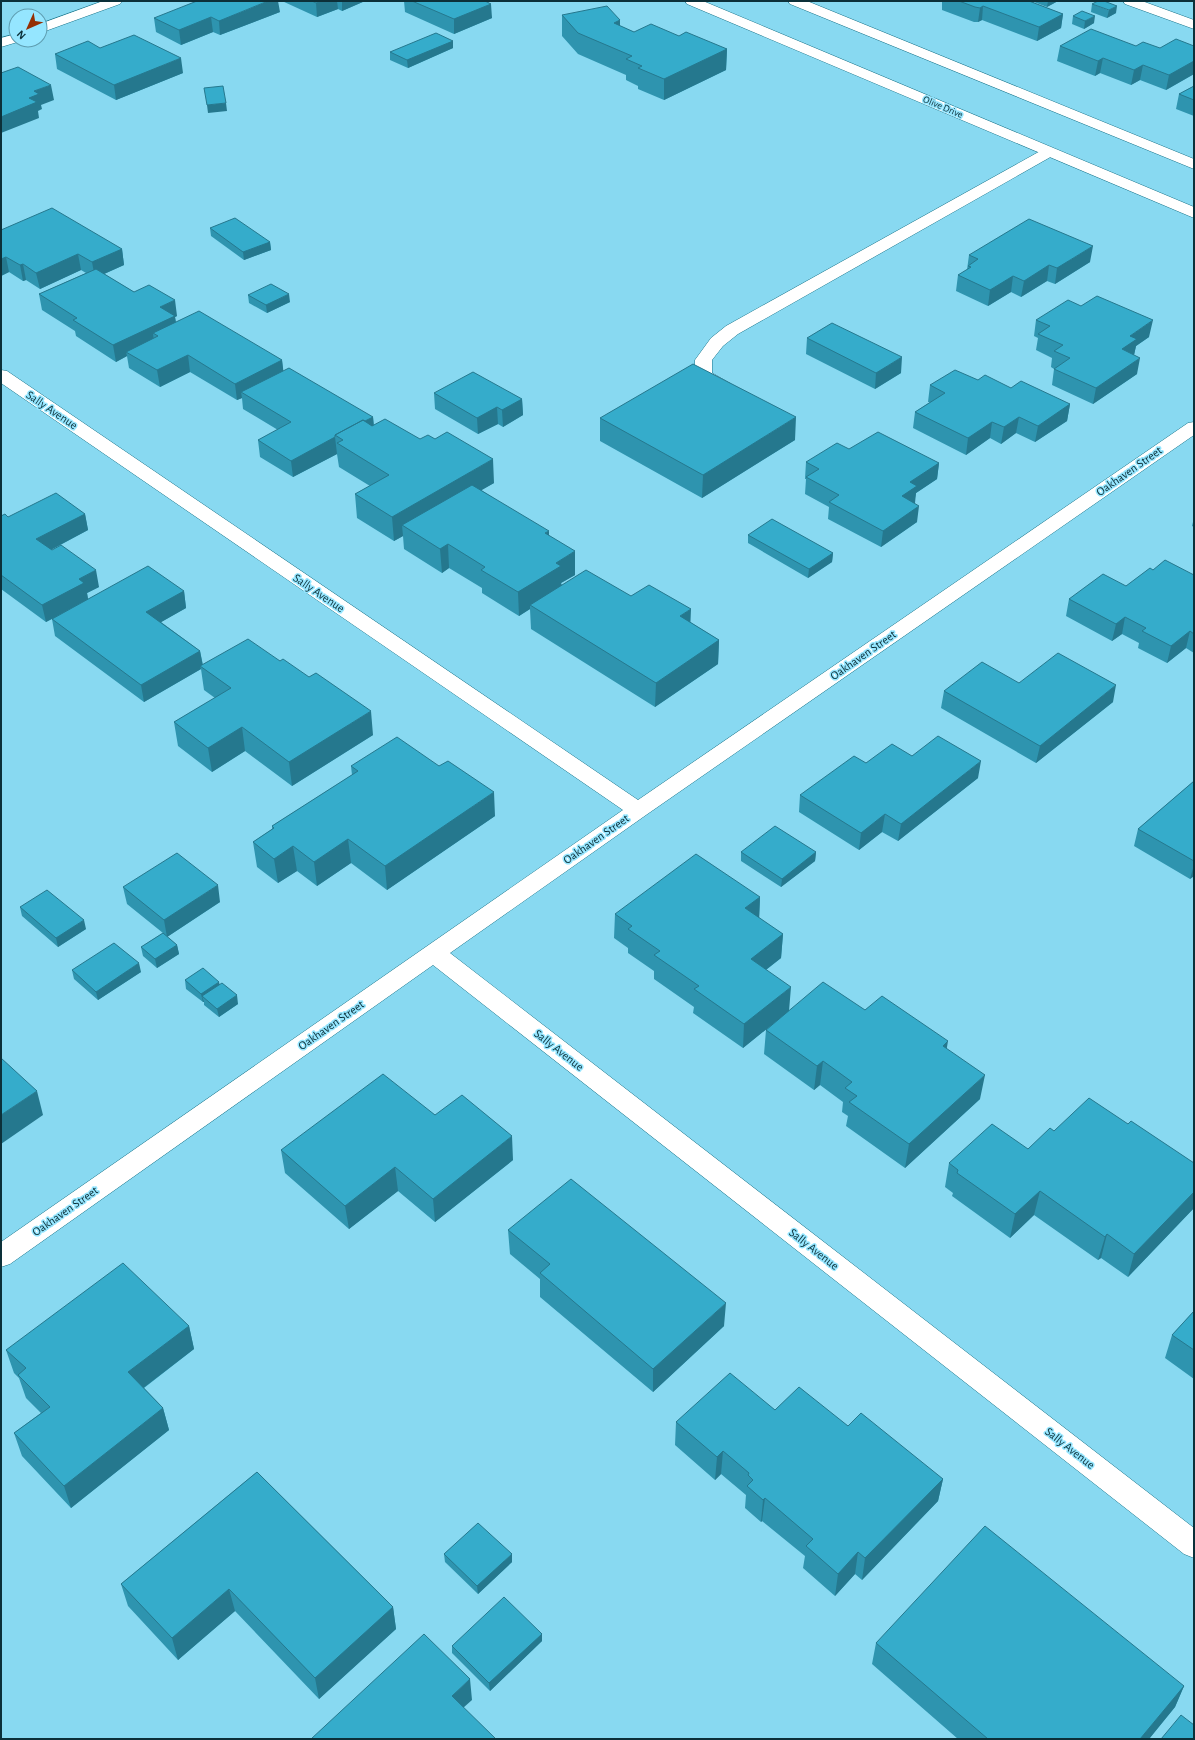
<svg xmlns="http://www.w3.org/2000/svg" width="1195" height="1740" font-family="'Alegreya Sans',sans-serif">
	<rect width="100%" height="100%" fill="#88d9f1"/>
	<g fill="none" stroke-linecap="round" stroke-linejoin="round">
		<defs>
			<path id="lane" d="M1123 1H1142L1194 20V29L1125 4Z
				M1049 148 1054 149 1056 152 1054 155 738 334 723 346 712 360V373L731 384 734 388 731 392 725 393 719 392 698 379 695 375V360L711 338 726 326 1044 149Z"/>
			<path id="street" d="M103 1H122L120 4 40 33V24Z
				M16 34V40L21 41 1 47V38Z
				M1 370 7 371 638 800 1188 423 1194 422V435L646 815 450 953 1194 1528V1558L1184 1554 433 965 10 1264 1 1267V1242L623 810 1 383Z"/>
			<path id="secondary" d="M685 1H703L1194 207V218L687 4Z
				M788 1H807L1194 159V169L790 4Z"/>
		</defs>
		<use href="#lane" stroke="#187389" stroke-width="1"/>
		<use href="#street" stroke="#187389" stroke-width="1"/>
		<use href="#secondary" stroke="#187389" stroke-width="1"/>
		<use href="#lane" fill="#fff" fill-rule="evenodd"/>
		<use href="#street" fill="#fff" fill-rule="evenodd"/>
		<use href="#secondary" fill="#fff" fill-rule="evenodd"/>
	</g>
	<path fill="#2e94af" d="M282 1H365L342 11 338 9 317 17Z
		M404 1H485L492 18 454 34 405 12Z
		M942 1H1058L1047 7 1034 2V3L1063 14 1061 28 1037 41 982 20 978 22H974L942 10Z
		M1092 4 1116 13 1107 18 1091 12Z
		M280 12 220 35 213 32 181 45 156 32 154 18Z
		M562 15 620 20V26L634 32 679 36 727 49 726 70 664 100 638 89V86L626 80V75L578 54 562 36Z
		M1073 16 1094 23 1084 29 1072 24Z
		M453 41V48L408 68 390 60V52Z
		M1060 46H1136L1160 48 1194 46V74L1166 90 1140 80 1131 85 1100 73 1095 76 1057 61Z
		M100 48 183 73 116 100 57 69 55 54Z
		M1194 86V116L1176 109 1179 94Z
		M210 228 270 242 271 250 244 260 211 236Z
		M1 230 122 249 124 265 104 274 134 292 177 316 175 317 176 322 282 360 283 371 373 417 374 425 494 483 481 490 549 535 575 575 561 583 562 585 631 596 690 622 719 640 718 664 655 707 531 629 530 609 519 616 482 593V588L449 568 442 573 404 549 403 536 394 541 357 518 355 494 370 486 339 467 337 454 293 477 260 457 258 440 278 430 243 409 242 398 237 400 190 372 160 387 129 368 127 356 116 362 76 336 75 331 42 310 39 294 86 273 81 270 40 289 26 280 23 281 9 272 1 276Z
		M969 255 1090 262 1055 284 1047 281 1021 297 1011 292 988 306 956 291 958 275 967 270Z
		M248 295 290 302 267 313 249 303Z
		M1036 320 1149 337 1136 346 1134 355 1137 374 1093 404 1052 385 1054 369 1051 367 1052 358 1036 350 1038 338 1034 336Z
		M807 338 901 373 875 389 806 354Z
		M978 380 1011 388 1070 404 1067 421 1035 442 1016 433 1001 444 990 438 966 455 913 428 915 412 930 402H928L930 385Z
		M434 393 522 399 523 415 503 427 498 424 478 434 435 409Z
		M600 418 795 440 702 498 600 441Z
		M849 449 939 463 937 479 916 493 914 503 917 522 881 547 828 519 829 507 805 494 806 479H805L806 462Z
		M85 514 88 530 51 550 99 587 87 593 88 599 184 591 186 608 161 622 200 651 203 665 373 735 292 786 245 751 212 772 178 746 174 722 215 698 204 690 201 669 144 702 55 636 52 619 46 622 1 589V516L8 517Z
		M1194 518V527L1192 526Z
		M748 535 833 553 832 562 808 578 748 543Z
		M1153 570 1194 575V653L1186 648 1167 663 1138 648 1139 643 1122 634 1112 641 1066 616 1069 599 1126 586Z
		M1019 683 1113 702 1036 763 941 708 944 691Z
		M912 756 978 778 898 841 882 832 859 850 799 812 800 795 866 763Z
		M351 766 495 816 387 890 351 863 317 886 297 871 278 883 257 867 253 842 272 829V826L352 775Z
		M1194 781V876L1190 879 1134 846 1138 829Z
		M741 852H816L815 861 781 887 741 861Z
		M123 887 220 902 167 937 177 945 179 954 157 968 143 956 141 947 163 933 127 904Z
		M760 897 759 918 783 934 781 958 766 970 789 1011 865 1010 947 1049 980 1099 905 1168 846 1126 848 1116 842 1112 843 1102 820 1085 814 1090 764 1054 766 1030 779 1019 743 1048 693 1013 694 1007 654 979V971L628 953V948L614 938 615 914Z
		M20 907 86 929 58 947 22 916Z
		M72 970 141 972 98 1000 74 979Z
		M185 980 220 985 238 1004 219 1017 204 1005V1002H203L186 989Z
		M435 1115 513 1160 435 1222 398 1191 349 1229 285 1173 281 1150Z
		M1128 1124 1194 1163V1208L1128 1277 1101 1258 1098 1260 1034 1215 1010 1238 952 1196 953 1193 945 1187 949 1163 1028 1149 1054 1131Z
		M508 1230 724 1326 653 1392 540 1297V1279L510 1254Z
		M1194 1311V1379L1165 1358 1172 1335Z
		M189 1326 194 1349 144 1388 163 1408 169 1430 71 1508 22 1456 14 1433 41 1413 26 1398 19 1378 14 1373 6 1350Z
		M775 1410 848 1426 943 1479 938 1501 862 1580 855 1574 835 1596 803 1568 805 1556 762 1521 761 1522 745 1508 746 1495 721 1474 715 1480 675 1445 676 1422Z
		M257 1472 393 1607 396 1629 319 1699 235 1611 178 1660 128 1606 121 1584Z
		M444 1554 512 1562 478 1594 445 1562Z
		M542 1634V1641L490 1691 452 1653V1646Z
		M876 1643 1184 1686 1175 1707 1149 1739H958L872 1664Z"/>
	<path fill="#25788e" d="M268 1H278L280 12 220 35 219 21Z
		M321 1H337L338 9 317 17 316 3Z
		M342 1H365L342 11Z
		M1048 1H1058L1047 7Z
		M491 4 492 18 454 34V19Z
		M983 6 982 20 978 22 980 8Z
		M1117 6 1116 13 1107 18 1109 10Z
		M1063 14 1061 28 1037 41 1039 27Z
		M1095 16 1094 23 1084 29 1085 21Z
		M211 17 213 32 181 45 179 30Z
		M620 20V41L614 23Z
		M453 41V48L408 68 407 60Z
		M727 49 726 70 664 100V79Z
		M181 58 183 73 116 100 114 85Z
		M1103 58 1100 73 1095 76 1098 61Z
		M1194 61V74L1166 90 1169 75Z
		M1143 65 1140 80 1131 85 1134 70Z
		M51 85 54 100 41 105 42 109 38 111 39 118 1 133V117L29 98 34 91Z
		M226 103 227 111 208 113 207 105Z
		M270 242 271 250 244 260 243 252Z
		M1093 246 1090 262 1055 284 1057 268Z
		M122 249 124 265 95 278 92 262Z
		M78 254 81 270 40 289 36 273Z
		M6 257 9 272 1 276V259Z
		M23 264 26 280 23 281 20 265Z
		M1049 265 1047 281 1021 297 1024 281Z
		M1013 276 1011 292 988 306 990 290Z
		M289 294 290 302 267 313 266 305Z
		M175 300 177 316 175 317 177 332 158 336 153 333 154 343 126 352 127 356 116 362 113 345 160 307Z
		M1153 320 1149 337 1136 346 1134 355 1122 349 1130 336Z
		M188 355 190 372 160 387 157 370Z
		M902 357 901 373 875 389 876 373Z
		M1140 358 1137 374 1093 404 1096 388Z
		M282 360 284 376 241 392 242 398 237 400 235 384Z
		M522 399 523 415 503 427 502 410Z
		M1070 404 1067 421 1035 442 1038 426Z
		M497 407 498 424 478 434 477 418Z
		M373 417 374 433 343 440 337 436Z
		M796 417 795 440 702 498 703 475Z
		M1019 417 1016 433 1001 444 1004 427Z
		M992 422 990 438 966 455 968 438Z
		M335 437 337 454 293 477 291 461Z
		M493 459 494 483 411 531 402 525 403 536 394 541 392 517Z
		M939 463 937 479 916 493 915 503 900 513 902 496 910 482Z
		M919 506 917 522 881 547 883 531Z
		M85 514 88 530 39 556 36 539Z
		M549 531V554L545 533Z
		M448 544 449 568 442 573 440 549Z
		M575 551V575L561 583 562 590 530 605V609L519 616 518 592 556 563Z
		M833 553 832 562 808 578 809 569Z
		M96 570 99 587 87 593 88 599 46 622 42 605 79 579Z
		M184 591 186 608 149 629 146 612Z
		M691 609 690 633 680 616Z
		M1125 617 1122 634 1112 641 1116 624Z
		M1190 631 1186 648 1167 663 1171 646Z
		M719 640 718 664 655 707 656 683Z
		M200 651 203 667 200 666 201 669 144 702 141 685Z
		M1116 685 1113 702 1036 763 1040 746Z
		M371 711 373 735 292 786 289 762Z
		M242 727 245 751 212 772 208 748Z
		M981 761 978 778 898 841 901 824Z
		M494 792 495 816 387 890 385 866Z
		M885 814 882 832 859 850 861 833Z
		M348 839 351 863 317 886 314 862Z
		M293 846 297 871 278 883 274 859Z
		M816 852 815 861 781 887 782 879Z
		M1194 865V876L1190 879Z
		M218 885 220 902 167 937 164 920Z
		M760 897 759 921 745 908Z
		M84 920 86 929 58 947 56 938Z
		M783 934 781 958 749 983 751 959Z
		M177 945 179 954 157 968 155 959Z
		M139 963 141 972 98 1000 96 992Z
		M219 982 221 990 202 996 204 1002H203L201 994Z
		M791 987 789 1011 743 1048 744 1024Z
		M237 995 238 1004 219 1017 217 1009Z
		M948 1041 944 1065 943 1046Z
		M823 1061 820 1085 814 1090 817 1066Z
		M985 1075 980 1099 905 1168 909 1144Z
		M37 1091 43 1115 1 1144V1115Z
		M512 1136 513 1160 435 1222 433 1199Z
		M395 1167 398 1191 349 1229 345 1206Z
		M1040 1191 1034 1215 1010 1238 1015 1214Z
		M1194 1192V1208L1128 1277 1134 1254Z
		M1107 1234 1101 1258 1098 1260 1105 1237Z
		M726 1303 724 1326 653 1392V1369Z
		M189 1326 194 1349 134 1395 128 1372Z
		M163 1408 169 1430 71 1508 64 1486Z
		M723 1451 721 1474 715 1480 717 1457Z
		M943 1479 938 1501 862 1580 865 1558Z
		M765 1498 762 1521 761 1522 763 1500Z
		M858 1552 855 1574 835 1596 838 1574Z
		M512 1554V1562L478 1594 477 1586Z
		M229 1589 235 1611 178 1660 172 1638Z
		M393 1607 396 1629 319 1699 315 1678Z
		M542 1634V1641L490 1691 489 1683Z
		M470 1679 472 1700 454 1716 452 1696Z
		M1184 1686 1175 1707 1149 1739H1140Z"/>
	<path fill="#35accb" stroke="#25788e" d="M197 1H268L219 21 211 17 179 30 154 18Z
		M312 1H321L316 3Z
		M412 1H485L491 4 454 19Z
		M959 1H1029L1063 14 1039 27 983 6 980 8 975 7Z
		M1098 1H1104L1117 6 1109 10 1092 4Z
		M607 6 620 20 614 23 634 32 651 24 679 36 686 32 727 49 664 79 638 68 642 66 626 59 632 56 578 33 562 15Z
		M1082 11 1095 16 1085 21 1073 16Z
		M1091 29 1136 46 1143 42 1160 48 1176 39 1194 46V61L1169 75 1143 65 1134 70 1103 58 1098 61 1060 46Z
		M436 33 453 41 407 60 390 52Z
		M134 35 181 58 114 85 55 54 88 41 100 48Z
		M18 67 51 85 34 91 39 94 29 98 37 102 1 117V73Z
		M223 86 226 103 207 105 204 88Z
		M1194 86V100L1179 94Z
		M52 208 122 249 92 262 78 254 36 273 23 264 20 265 6 257 1 259V230Z
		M235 218 270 242 243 252 210 228Z
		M1029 219 1093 246 1057 268 1049 265 1024 281 1013 276 990 290 958 275 971 267 968 266 978 259 969 255Z
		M96 269 134 292 149 285 175 300 160 307 175 316 113 345 73 320 77 318 39 294Z
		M271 284 289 294 266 305 248 295Z
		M1097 296 1153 320 1130 336 1137 339 1122 349 1140 358 1096 388 1054 369 1070 358 1054 351 1063 345 1038 334 1050 326 1036 320 1068 300 1081 306Z
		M199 311 282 360 235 384 188 355 157 370 126 352 158 336 153 333Z
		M832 323 902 357 876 373 807 338Z
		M693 364 796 417 703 475 600 418Z
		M289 368 373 417 365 421 363 420 335 435V437L291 461 258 440 291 422 241 392Z
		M955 370 978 380 985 375 1011 388 1021 381 1070 404 1038 426 1019 417 1004 427 992 422 968 438 915 412 945 393 930 385Z
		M473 372 522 399 502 410 497 407 477 418 434 393Z
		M385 419 420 439 428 435 435 439 447 432 493 459 392 517 355 494 389 475 337 443 343 440 335 435 363 420 372 426Z
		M878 432 939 463 910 482 917 486 902 496 919 506 883 531 829 502 839 495 806 477 819 469 806 462 837 443 849 449Z
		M472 485 549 531 545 533 575 551 556 563 561 566 518 592 481 570 485 567 448 544 440 549 402 525Z
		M56 493 85 514 36 539 52 550 61 545 96 570 79 579 84 583 42 605 1 575V516L5 514 8 517Z
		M772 519 833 553 809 569 748 535Z
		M1165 560 1194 575V634L1190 631 1171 646 1142 631 1146 628 1125 617 1116 624 1069 599 1103 574 1126 586 1150 568 1153 570Z
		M148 566 184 591 146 612 200 651 141 685 52 619Z
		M586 570 631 596 649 585 691 609 680 616 719 640 656 683 530 605Z
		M248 639 280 661 283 659 309 677 316 673 371 711 289 762 242 727 208 748 174 722 231 688 200 666Z
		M1058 653 1116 685 1040 746 944 691 982 662 1019 683Z
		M938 736 981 761 901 824 885 814 861 833 800 795 854 756 866 763 892 744 912 756Z
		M397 737 439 766 448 761 494 792 385 866 348 839 314 862 293 846 274 859 253 842 274 828 272 826 358 771 351 766Z
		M1194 781V861L1138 829Z
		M775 826 816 852 782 879 741 852Z
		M177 853 218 885 164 920 123 887Z
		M696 854 760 897 745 908 783 934 751 959 791 987 744 1024 694 989 699 986 654 955 660 951 628 929 632 926 615 914Z
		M47 890 84 920 56 938 20 907Z
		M163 933 177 945 155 959 141 947Z
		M114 943 139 963 96 992 72 970Z
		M203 968 219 982 201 994 185 980Z
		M823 982 865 1010 882 996 948 1041 943 1046 985 1075 909 1144 849 1102 857 1096 845 1088 852 1082 823 1061 817 1066 766 1030Z
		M222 983 237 995 217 1009 202 996Z
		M1 1058 37 1091 1 1115Z
		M383 1074 435 1115 462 1095 512 1136 433 1199 395 1167 345 1206 281 1150Z
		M1089 1098 1128 1124 1131 1121 1194 1163V1192L1134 1254 1107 1234 1105 1237 1040 1191 1015 1214 957 1173 958 1170 949 1163 992 1124 1028 1149 1050 1128 1054 1131Z
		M571 1179 726 1303 653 1369 540 1273 550 1264 508 1230Z
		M123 1263 189 1326 128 1372 163 1408 64 1486 14 1433 50 1407 18 1375 26 1368 6 1350Z
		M1194 1311V1350L1172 1335Z
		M730 1373 775 1410 799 1387 848 1426 861 1413 943 1479 865 1558 858 1552 838 1574 806 1546 813 1539 765 1498 763 1500 747 1486 753 1480 748 1475 749 1473 723 1451 717 1457 676 1422Z
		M257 1472 393 1607 315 1678 229 1589 172 1638 121 1584Z
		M478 1523 512 1554 477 1586 444 1554Z
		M985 1526 1184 1686 1140 1739H988L876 1643Z
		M504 1597 542 1634 489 1683 452 1646Z
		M424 1634 470 1679 452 1696 496 1739H311Z
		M1181 1715 1194 1725V1739H1161Z"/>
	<g text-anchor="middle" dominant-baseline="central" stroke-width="3" stroke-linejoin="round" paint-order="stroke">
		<g font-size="10" fill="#0c3039" stroke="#95e6ff">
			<text transform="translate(943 107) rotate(23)">Olive Drive</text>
		</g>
		<g font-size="12" fill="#0c3039" stroke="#95e6ff">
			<text transform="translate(52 410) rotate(34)">Sally Avenue</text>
			<text transform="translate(1129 471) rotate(-35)">Oakhaven Street</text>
			<text transform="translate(319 593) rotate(34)">Sally Avenue</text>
			<text transform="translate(863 655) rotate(-35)">Oakhaven Street</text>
			<text transform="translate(596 839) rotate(-35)">Oakhaven Street</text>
			<text transform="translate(331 1025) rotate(-35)">Oakhaven Street</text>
			<text transform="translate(559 1050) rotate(38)">Sally Avenue</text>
			<text transform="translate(65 1211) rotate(-35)">Oakhaven Street</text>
			<text transform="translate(814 1249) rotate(38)">Sally Avenue</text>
			<text transform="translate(1070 1448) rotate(38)">Sally Avenue</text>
		</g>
	</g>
	<rect width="1195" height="1740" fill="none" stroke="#0c3039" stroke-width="4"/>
	<g transform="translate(28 28) rotate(225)"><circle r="19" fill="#95e6ff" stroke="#5e9db0"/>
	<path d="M0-3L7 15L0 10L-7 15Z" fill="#952f03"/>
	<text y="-6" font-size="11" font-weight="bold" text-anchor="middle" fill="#0c3039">N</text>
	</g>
</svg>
